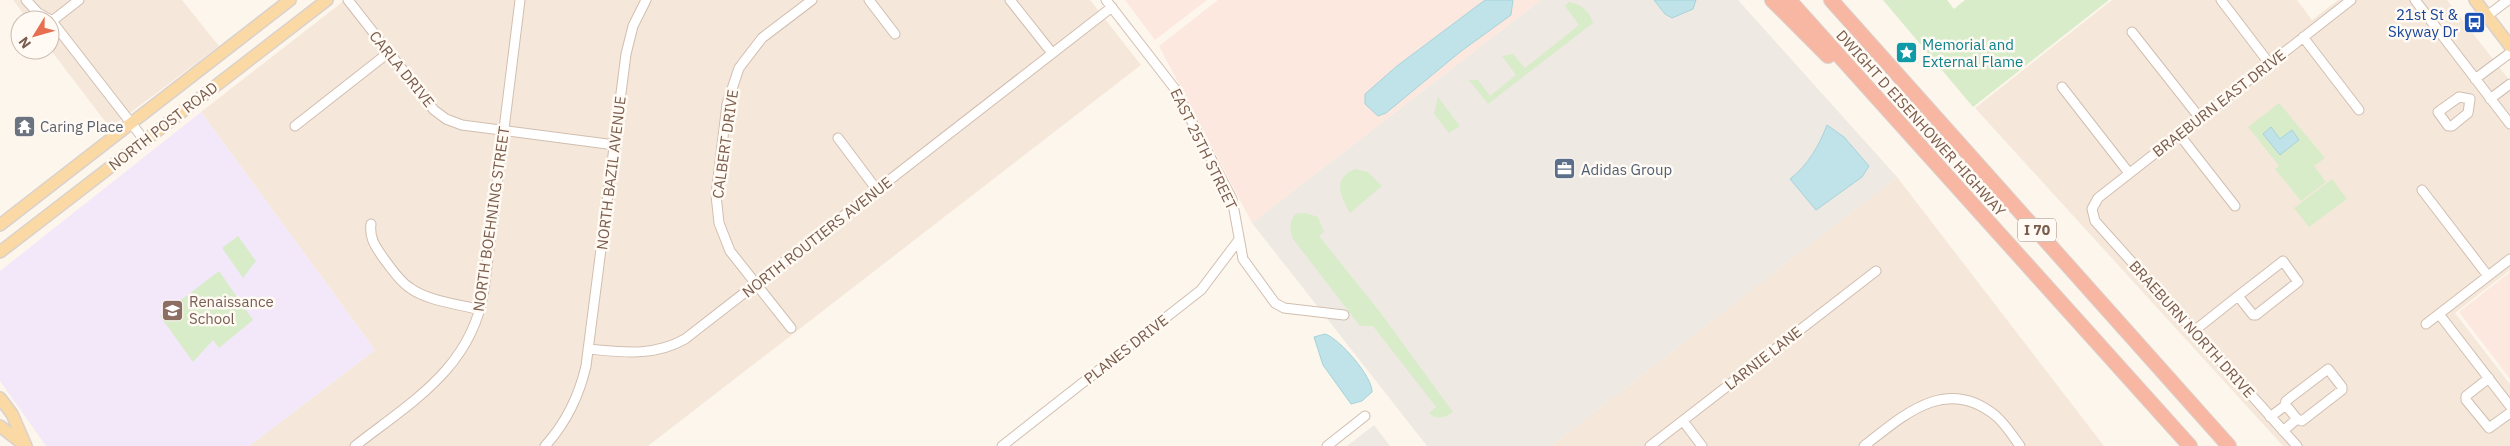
<svg xmlns="http://www.w3.org/2000/svg" width="2510" height="446" font-family="'IBM Plex Sans',sans-serif">
	<rect width="100%" height="100%" fill="#fdf6ec"/>
	<path fill="#f5e8da" d="M13 0H182L219 46 110 128 50 49V20H28Z
		M345 0H1090L1141 65 648 446H249L375 350 201 112Z
		M2112 0H2297L2312 20 2338 0H2447L2510 81V270L2455 313 2510 384V446H2283L1975 108Z
		M1897 177 2104 446H1551Z"/>
	<path fill="#fde8e0" d="M1125 0H1207L1155 40Z
		M1218 0H1541L1252 223 1159 46Z
		M2510 272V379L2459 312Z"/>
	<path fill="#efe9e4" d="M1541 0H1738L1897 177 1551 446H1427L1252 223Z
		M1374 425 1390 446H1347Z"/>
	<path fill="#f3e8fa" d="M201 112 375 350 249 446H46L0 381V271Z"/>
	<path fill="#d8ecc9" d="M1883 0H1947L1954 9 1965 0H2109L1973 107Z
		M1569 2C1581 4 1589 10 1593 23L1488 104 1469 80H1478L1490 96 1516 75 1502 56 1513 54 1525 68 1579 25 1565 6Z
		M1438 97 1460 126 1449 133 1434 114Z
		M2279 103 2325 158 2314 166 2326 182 2301 201 2275 169 2279 166 2248 127Z
		M1355 169 1368 172 1382 186 1350 213C1340 196 1332 178 1355 169Z
		M2332 179 2347 199 2309 227 2294 208Z
		M1305 213 1318 217 1324 232 1319 236 1380 312 1453 412C1445 418 1437 420 1429 413L1436 407 1373 326H1360L1293 239C1290 231 1289 222 1295 214Z
		M238 236 256 261 243 278 222 248Z
		M219 271 253 320 219 348 213 340 193 362 160 316Z"/>
	<path fill="#bfe3e8" stroke="#a5d3da" d="M1485 0H1513L1511 15 1460 52 1386 113 1378 116 1365 104V94L1397 66Z
		M1654 0H1696L1693 9 1672 18 1665 14Z
		M1827 125 1844 137 1869 166 1862 177 1816 210 1790 179C1808 165 1819 146 1827 125Z
		M2271 127 2280 139 2292 130 2299 140 2280 155 2263 134Z
		M1325 334C1339 338 1373 377 1372 392L1362 401 1351 404 1323 365 1314 337Z"/>
	<g fill="none" stroke-linecap="round" stroke-linejoin="round">
		<defs>
			<path id="minor" d="M26 0 38 13 51 20 145 141
				M348 0 434 110 446 119 462 125 615 145
				M869 0 895 34
				M1010 0 1052 53
				M1106 0 1175 89 1232 199 1243 259 1275 303 1284 308 1344 315
				M2221 0 2269 63
				M2415 0 2510 124
				M2487 16 2508 0
				M52 21 79 0
				M2132 32 2199 117
				M2303 37 2359 110
				M2475 79 2510 53
				M2062 87 2129 173
				M2459 97 2470 99 2468 113 2452 126H2448L2438 112Z
				M2490 99 2510 84
				M295 126 388 53
				M2178 133 2235 206
				M838 138 877 190
				M2422 190 2488 276
				M371 224C369 239 376 247 384 259 392 269 399 281 410 288 428 301 458 304 480 310
				M2283 261 2298 282 2256 315H2253L2238 296Z
				M2439 314 2510 406
				M2426 324 2510 259
				M791 328 730 251 719 223 716 195 727 104 739 68 762 38 812 0
				M2194 331 2238 296
				M588 349C623 352 653 357 685 339L1112 7
				M2489 378 2466 396V400L2489 428 2510 413
				M2270 417 2286 405
				M1683 421 1702 446
				M2283 431 2297 419 2302 421 2342 390V387L2328 369 2286 401 2285 404 2297 419
				M355 446C411 402 472 368 484 290L520 0
				M545 446C566 423 579 396 586 366L626 54 633 26 646 0
				M1002 446 1201 290 1238 241
				M1327 446 1365 416
				M1650 446 1876 271
				M1864 446C1904 415 1946 375 1996 416 2005 424 2013 436 2020 446
				M2297 446 2095 221 2092 209 2098 198 2351 0"/>
			<path id="major" d="M2475 0 2510 46
				M0 225 290 0
				M0 252 327 0
				M0 398 12 414 26 446
				M0 426 24 445"/>
			<path id="highway" d="M1772 0 1828 56
				M1789 0 2190 446
				M1831 0 2229 446"/>
		</defs>
		<use href="#minor" stroke="#d1beb0" stroke-width="11"/>
		<use href="#major" stroke="#dad1cd" stroke-width="14"/>
		<use href="#highway" stroke="#dad1cd" stroke-width="16"/>
		<use href="#minor" stroke="#fff" stroke-width="9"/>
		<use href="#major" stroke="#fbd9a5" stroke-width="11"/>
		<use href="#highway" stroke="#f7b7a3" stroke-width="14"/>
	</g>
	<defs>
		<symbol id="bus-square" viewBox="-11 -11 22 22"><rect x="-9" y="-9" width="18" height="18" rx="4" fill="#1a4fb4" stroke="#fffaf3"/><path d="M-5-6H5V4H4V6H2V4H-2V6H-4V4H-5ZM-3.5-4V0h7V-4ZM-3.5 1.2v1.5H-2V1.2ZM2 1.2v1.5H3.5V1.2Z" fill="#fff"/></symbol>
		<symbol id="sight-square" viewBox="-11 -11 22 22"><rect x="-9" y="-9" width="18" height="18" rx="4" fill="#0f9aa8" stroke="#fffaf3"/><path d="M0-6L1.8-2.2L6-1.7L2.9 1.2L3.7 5.4L0 3.3L-3.7 5.4L-2.9 1.2L-6-1.7L-1.8-2.2Z" fill="#fff"/></symbol>
		<symbol id="temple-square" viewBox="-11 -11 22 22"><rect x="-9" y="-9" width="18" height="18" rx="4" fill="#6b7280" stroke="#fffaf3"/><path d="M0-6L5-2H3V0L6.5 2.5H4V6H1.5V3h-3V6H-4V2.5H-6.5L-3 0V-2H-5Z" fill="#fff"/></symbol>
		<symbol id="office-square" viewBox="-11 -11 22 22"><rect x="-9" y="-9" width="18" height="18" rx="4" fill="#5c6f8a" stroke="#fffaf3"/><path d="M-6-3h4V-5.5h4V-3h4V5H-6ZM-1-4.5V-3h2v-1.5ZM-6 0V1H6V0Z" fill="#fff"/></symbol>
		<symbol id="school-square" viewBox="-11 -11 22 22"><rect x="-9" y="-9" width="18" height="18" rx="4" fill="#8d6e63" stroke="#fffaf3"/><path d="M0-5L7-2L0 1L-7-2ZM-4 1L0 2.5L4 1V4Q0 6-4 4Z" fill="#fff"/></symbol>
	</defs>
	<g fill-rule="evenodd">
		<use href="#bus-square" x="2462" y="10" width="25" height="25"/>
		<use href="#sight-square" x="1894" y="40" width="25" height="25"/>
		<use href="#temple-square" x="12" y="114" width="25" height="25"/>
		<use href="#office-square" x="1552" y="156" width="25" height="25"/>
		<use href="#school-square" x="160" y="298" width="25" height="25"/>
	</g>
	<g text-anchor="middle" dominant-baseline="central" stroke-width="5" stroke-linejoin="round" paint-order="stroke">
		<rect fill="#fffaf3" stroke="#a28b7f" stroke-width="1" x="2018" y="218.5" width="38" height="23" rx="4"/>
		<g font-size="14" font-weight="bold" fill="#7a5c4d">
			<text x="2037" y="230">I 70</text>
		</g>
		<g font-size="15" fill="#164399" stroke="#fffaf3" text-anchor="end">
			<text x="2458" y="14">21st St &amp;<tspan x="2458" dy="17">Skyway Dr</tspan></text>
		</g>
		<g font-size="15" fill="#0d838f" stroke="#fffaf3" text-anchor="start">
			<text x="1922" y="44">Memorial and<tspan x="1922" dy="17">External Flame</tspan></text>
		</g>
		<g font-size="15" fill="#7a5c4d" stroke="#fffaf3">
			<text transform="translate(402 69) rotate(51)">CARLA DRIVE</text>
			<text transform="translate(2219 103) rotate(-38)">BRAEBURN EAST DRIVE</text>
			<text transform="translate(1921 123) rotate(48)">DWIGHT D EISENHOWER HIGHWAY</text>
			<text transform="translate(163 126) rotate(-38)">NORTH POST ROAD</text>
			<text transform="translate(725 144) rotate(-82)">CALBERT DRIVE</text>
			<text transform="translate(1204 149) rotate(64)">EAST 25TH STREET</text>
			<text transform="translate(611 173) rotate(-83)">NORTH BAZIL AVENUE</text>
			<text transform="translate(491 219) rotate(-82)">NORTH BOEHNING STREET</text>
			<text transform="translate(817 237) rotate(-38)">NORTH ROUTIERS AVENUE</text>
			<text transform="translate(2192 329) rotate(48)">BRAEBURN NORTH DRIVE</text>
			<text transform="translate(1126 349) rotate(-38)">PLANES DRIVE</text>
			<text transform="translate(1763 358) rotate(-38)">LARNIE LANE</text>
		</g>
		<g font-size="15" fill="#5b616d" stroke="#fffaf3" text-anchor="start">
			<text x="40" y="126">Caring Place</text>
		</g>
		<g font-size="15" fill="#4e5e75" stroke="#fffaf3" text-anchor="start">
			<text x="1581" y="169">Adidas Group</text>
		</g>
		<g font-size="15" fill="#785e54" stroke="#fffaf3" text-anchor="start">
			<text x="189" y="301">Renaissance<tspan x="189" dy="17">School</tspan></text>
		</g>
	</g>
	<g transform="translate(35 35) rotate(233)"><circle r="24" fill="#fffaf3" stroke="#cabbb1"/>
	<path d="M0-4L9 19L0 12L-9 19Z" fill="#e76f51"/>
	<text y="-8" font-size="14" font-weight="bold" text-anchor="middle" fill="#7a5c4d">N</text>
	</g>
</svg>
